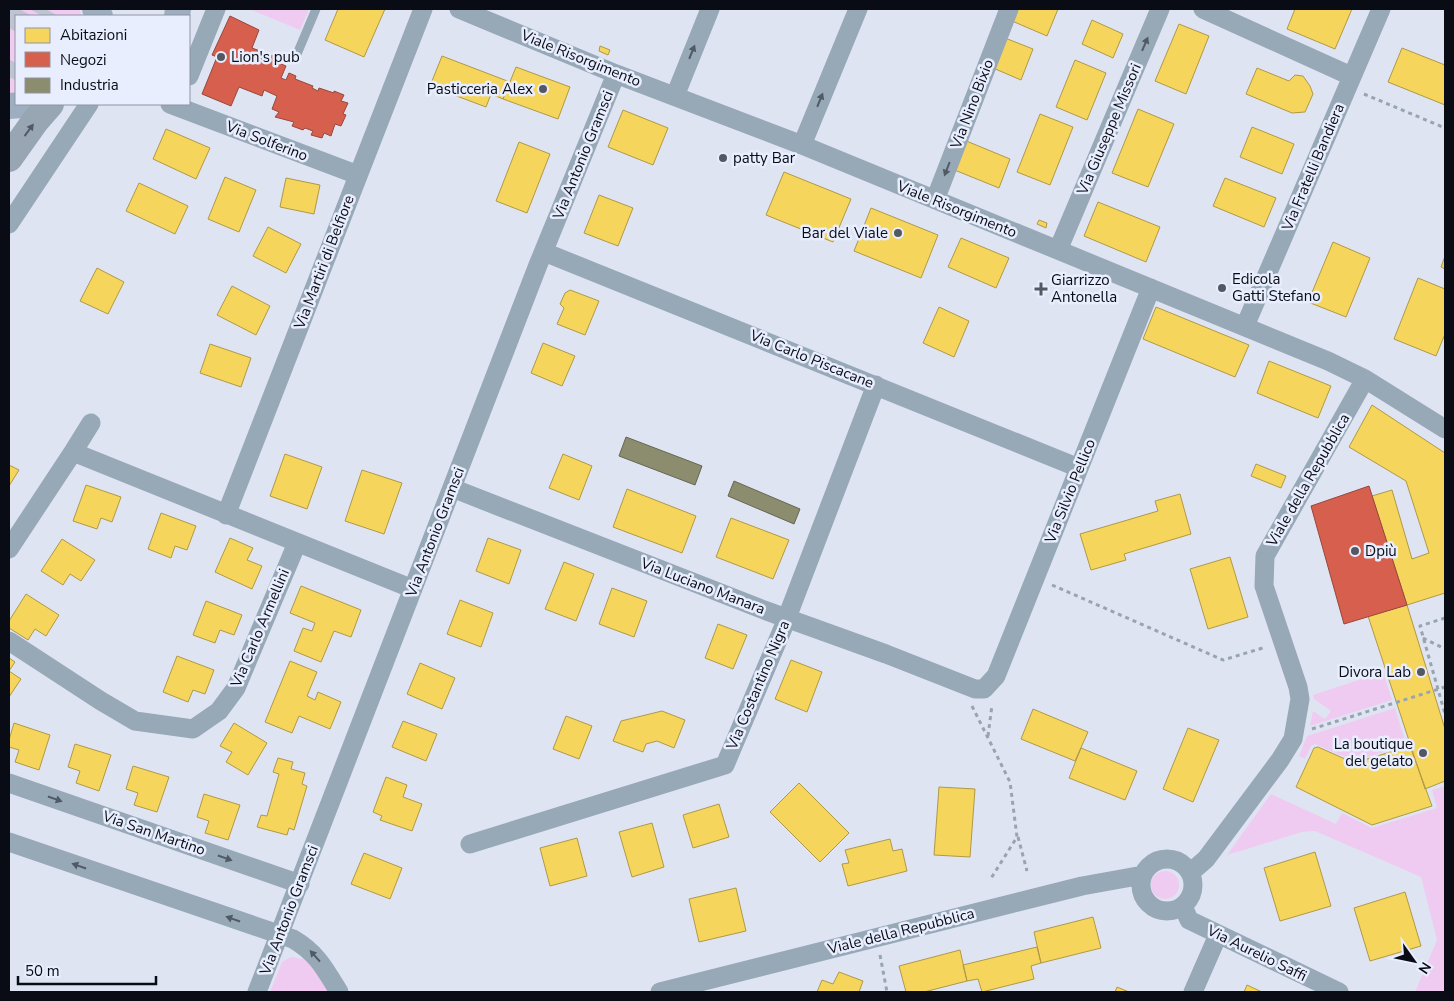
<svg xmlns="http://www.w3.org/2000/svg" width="1454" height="1001" font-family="'Nunito Sans',sans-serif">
	<rect width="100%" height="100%" fill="#dfe4f3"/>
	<path fill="#f0cbf1" d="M9 9H80L81 16H16V93H9Z
		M249 9H309L300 30Z
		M1383 672 1392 700 1310 726 1313 711 1325 719 1331 711 1314 699 1313 695Z
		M1395 708 1405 741 1397 748 1354 761 1315 744 1311 746 1305 759 1299 756 1307 736Z
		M1445 786V992H1415L1437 940 1421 877 1315 831 1302 832 1227 855 1271 794 1336 824 1342 813 1372 828 1437 808 1432 790Z
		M1151 885a14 14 0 1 1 28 0a14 14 0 1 1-28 0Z
		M291 957 309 960 330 992H270L282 962Z"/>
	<path fill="#f6d55c" stroke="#af9947" d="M338 9H385L364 57 325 40Z
		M1018 9H1058L1047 36 1012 21Z
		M1295 9H1352L1335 49 1287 29Z
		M1092 20 1123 34 1113 58 1082 44Z
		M1179 24 1209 36 1186 94 1155 81Z
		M1005 38 1033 49 1021 80 993 68Z
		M600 46 610 50 608 55 599 51Z
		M1402 48 1445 65V105L1388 82Z
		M442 56 510 82 503 99 491 94 486 107 430 86Z
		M1075 60 1106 73 1087 120 1056 107Z
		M516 67 570 87 558 119 503 99Z
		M1257 68 1289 81 1295 75 1303 76 1310 86 1313 94 1305 112 1292 113 1246 94Z
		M1138 109 1174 124 1148 187 1112 173Z
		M623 110 668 128 653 165 608 147Z
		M1040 114 1073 127 1050 185 1017 172Z
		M1252 127 1294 144 1282 174 1240 157Z
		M166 129 210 148 196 179 153 159Z
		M964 140 1010 159 999 188 952 169Z
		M519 142 550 154 527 213 496 201Z
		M784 172 851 199 833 242 766 215Z
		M225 177 256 190 239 232 208 219Z
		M286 178 320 185 314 214 280 207Z
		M1225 178 1276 198 1264 227 1213 206Z
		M139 183 188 206 175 234 126 211Z
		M599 195 633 208 618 246 584 233Z
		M1098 202 1160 227 1146 262 1084 236Z
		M871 208 938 235 921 278 854 251Z
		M1039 220 1047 223 1046 228 1037 224Z
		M268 227 301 244 286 273 253 256Z
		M961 238 1009 258 996 288 948 267Z
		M1333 242 1370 258 1346 317 1308 302Z
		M1445 256V269L1441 267Z
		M97 268 124 282 108 314 80 301Z
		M1418 278 1445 289V334L1436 356 1394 339Z
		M232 286 270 306 256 335 217 315Z
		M570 290 599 301 585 335 557 324 564 308 560 304 565 293Z
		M939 307 969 321 954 357 923 343Z
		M1156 307 1249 345 1235 377 1143 339Z
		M543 343 575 356 562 386 531 373Z
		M210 344 251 358 241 387 200 373Z
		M1269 361 1331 386 1318 418 1257 393Z
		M1372 405 1445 453V593L1407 605 1372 496 1392 490 1412 559 1429 553 1406 481 1349 447Z
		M285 454 322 467 307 509 270 496Z
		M563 454 592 466 579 500 549 488Z
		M1256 464 1286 476 1281 488 1251 476Z
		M9 465 19 470 9 486Z
		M362 470 402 483 384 534 345 521Z
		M86 485 121 497 112 522 101 518 97 529 73 521Z
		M627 489 696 516 682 553 613 527Z
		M1180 494 1191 534 1124 554 1126 560 1091 570 1080 534 1158 511 1155 501Z
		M161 513 196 526 187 550 175 546 171 558 148 549Z
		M731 518 789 540 773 579 716 557Z
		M230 538 253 548 247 560 262 566 252 589 215 572Z
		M488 538 521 550 509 584 476 571Z
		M62 539 95 560 81 581 70 574 63 585 41 571Z
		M1230 557 1248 617 1208 629 1190 569Z
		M564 562 594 574 576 621 545 609Z
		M301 586 361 610 351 637 334 631 321 662 294 651 303 628 312 631 315 623 290 613Z
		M612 588 647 601 634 637 599 624Z
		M26 594 59 615 46 636 35 629 28 640 9 628V621Z
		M460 600 493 613 481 647 447 634Z
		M206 601 242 615 234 635 220 630 215 643 193 635Z
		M1407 605 1445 729V781L1425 789 1368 616Z
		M718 624 747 635 733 669 705 658Z
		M177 656 214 670 205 694 193 690 188 702 163 692Z
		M9 658 15 662 9 671 21 679 9 697Z
		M791 660 822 672 807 712 775 699Z
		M290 661 317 672 307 696 315 700 318 692 341 702 330 729 299 716 292 733 265 722Z
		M420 663 455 678 442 709 407 694Z
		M1033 709 1088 732 1075 761 1021 739Z
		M662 711 685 720 674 748 657 741 646 744 643 752 613 741 621 721Z
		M566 716 592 726 579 759 553 749Z
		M403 721 437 734 426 761 392 747Z
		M14 723 50 735 39 770 15 762 19 750 9 747V740Z
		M234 723 267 743 248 775 226 762 232 752 220 746Z
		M1188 728 1219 740 1193 802 1163 789Z
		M75 744 111 755 99 791 76 783 80 771 68 767Z
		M1410 746 1432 806 1372 825 1296 787 1314 748 1318 747 1354 763Z
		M1081 748 1137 771 1125 800 1069 778Z
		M278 758 293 762 291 769 305 773 302 784 307 786 294 830 289 828 287 835 257 827 261 815 267 816 279 774 273 772Z
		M133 766 169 777 157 812 134 805 138 793 126 789Z
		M386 777 407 785 403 797 422 804 412 831 380 820 382 816 373 812Z
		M799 783 849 833 820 862 770 812Z
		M939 787 975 789 970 857 934 855Z
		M204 794 240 805 228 840 205 833 209 821 197 817Z
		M719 804 729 837 693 848 683 815Z
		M652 823 664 867 632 877 619 832Z
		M577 838 587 876 550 886 540 848Z
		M890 839 893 851 902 849 907 871 848 886 842 864 849 863 845 850Z
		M1315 852 1331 906 1280 921 1264 868Z
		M364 853 402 868 390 899 351 884Z
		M736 888 746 931 699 942 689 899Z
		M1405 892 1421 946 1370 961 1354 908Z
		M1093 917 1101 948 1041 963 1034 932Z
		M1037 947 1041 963 1031 966 1034 979 982 992 978 979 967 981 963 965Z
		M960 950 967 981 924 992H906L899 966Z
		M839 972 863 981 859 992H817L822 980 833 984Z
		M1247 985 1262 992H1244Z
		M1117 987 1129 992H1115Z"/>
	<path fill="#d6604d" stroke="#98473c" d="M230 16 259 30 252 48 276 57 274 61 286 66 281 78 286 80 289 73 296 76 295 79 313 86 312 88 318 91 319 88 334 93V91L344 95 341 101 348 103 343 114 346 115 341 126 335 124 331 136 324 133 322 138 311 135 313 131 305 128 303 130 292 126 294 122 275 117 279 112 272 109 277 96 264 90 262 96 239 87 231 106 202 94 217 57 212 55Z
		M1369 486 1407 605 1344 624 1311 506Z"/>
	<path fill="#8c8c6e" stroke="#656653" d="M626 437 702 466 695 485 619 456Z
		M734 481 800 509 794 524 728 496Z"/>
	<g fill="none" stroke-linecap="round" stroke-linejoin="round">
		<path stroke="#bfc4d2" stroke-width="28" stroke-dasharray="28 14" stroke-linecap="butt" d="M42 16 46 9
			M9 28 19 9
			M9 77 16 63"/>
		<path stroke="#98a4b0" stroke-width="3" stroke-dasharray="4 4" stroke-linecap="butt" d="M1364 94 1445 128
			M1052 585 1223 660 1266 647
			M1445 618 1420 626 1445 714
			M1423 638 1445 649
			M972 706 1010 782 1017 837 990 880
			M1312 729 1445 687
			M988 736 992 705
			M1018 837 1027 871
			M880 955 887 992"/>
		<path stroke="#97a8b7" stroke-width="9" d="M297 54 316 9"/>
		<path stroke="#97a8b7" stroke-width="19" d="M459 9 616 74 802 145 1328 361 1365 379 1445 429
			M1203 9 1351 76
			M189 76 216 9
			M675 96 710 9
			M170 104 358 175
			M802 145 858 9
			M935 200 1009 9
			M9 224 89 104
			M1058 250 1160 9
			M544 252 1079 468
			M1245 326 1381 9
			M73 452 91 423
			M452 488 764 610 886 654 975 689H984L996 676 1151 288
			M226 515 423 9
			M9 549 73 452 413 589
			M9 641 101 701 135 721 193 729 219 711 236 688 297 543
			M9 783 300 884
			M9 842 293 939C317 953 325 969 339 992
			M470 844 725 765 783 628 876 385
			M1141 885a26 26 0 1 1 52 0a26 26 0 1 1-52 0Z
			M1190 873 1206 859 1280 760 1293 739 1300 699 1298 687 1264 586 1265 556 1365 379
			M1183 906 1189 920 1339 992
			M257 992 538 265 616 74
			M660 992 1082 886 1143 875
			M1193 992 1218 935"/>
		<path stroke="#9caebf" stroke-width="26" d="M95 9 100 16
			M177 16 178 9
			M9 106 36 104"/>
		<path stroke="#98a6b3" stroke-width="28" d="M9 158 36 120 50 104"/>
	</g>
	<defs><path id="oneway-solid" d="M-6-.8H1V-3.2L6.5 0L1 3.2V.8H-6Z" transform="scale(1.25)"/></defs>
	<g fill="#505a66">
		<use href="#oneway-solid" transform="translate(1145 44) rotate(-67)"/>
		<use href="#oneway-solid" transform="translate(692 52) rotate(-68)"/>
		<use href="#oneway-solid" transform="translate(820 100) rotate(-68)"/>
		<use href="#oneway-solid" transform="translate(947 169) rotate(111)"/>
		<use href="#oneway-solid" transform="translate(55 799) rotate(19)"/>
		<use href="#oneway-solid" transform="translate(225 858) rotate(19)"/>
		<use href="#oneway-solid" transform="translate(79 866) rotate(-161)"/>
		<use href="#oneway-solid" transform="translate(233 919) rotate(-161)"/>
		<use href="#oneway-solid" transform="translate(315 956) rotate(-132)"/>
	</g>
	<use fill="#505964" href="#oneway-solid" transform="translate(29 130) rotate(-54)"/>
	<g fill="#545863" stroke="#e8eefe" stroke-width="2">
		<circle cx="221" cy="57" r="5"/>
		<circle cx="543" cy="89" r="5"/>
		<circle cx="723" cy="158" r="5"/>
		<circle cx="898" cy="233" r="5"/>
		<circle cx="1222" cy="288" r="5"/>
		<path d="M1038.5 281.5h5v5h5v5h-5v5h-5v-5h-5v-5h5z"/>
		<circle cx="1355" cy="551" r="5"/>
		<circle cx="1421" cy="672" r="5"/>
		<circle cx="1423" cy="753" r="5"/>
	</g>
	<g text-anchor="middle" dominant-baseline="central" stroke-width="5" stroke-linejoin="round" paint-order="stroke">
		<g font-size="15" fill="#090c15" stroke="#e8eefe" text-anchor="start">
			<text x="231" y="57">Lion's pub</text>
			<text x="533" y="89" text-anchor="end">Pasticceria Alex</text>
			<text x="733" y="158">patty Bar</text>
			<text x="888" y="233" text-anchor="end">Bar del Viale</text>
			<text x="1232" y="279">Edicola<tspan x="1232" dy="17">Gatti Stefano</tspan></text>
			<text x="1051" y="280">Giarrizzo<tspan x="1051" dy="17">Antonella</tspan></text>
			<text x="1365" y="551">Dpiù</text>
			<text x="1411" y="672" text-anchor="end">Divora Lab</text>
			<text x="1413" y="744" text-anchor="end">La boutique<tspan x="1413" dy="17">del gelato</tspan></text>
		</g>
		<g font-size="15" fill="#090c15" stroke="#e8eefe">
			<text transform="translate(581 58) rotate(22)">Viale Risorgimento</text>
			<text transform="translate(972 104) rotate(-69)">Via Nino Bixio</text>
			<text transform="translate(1109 129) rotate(-67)">Via Giuseppe Missori</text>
			<text transform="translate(267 141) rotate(21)">Via Solferino</text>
			<text transform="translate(583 155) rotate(-68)">Via Antonio Gramsci</text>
			<text transform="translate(1313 167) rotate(-67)">Via Fratelli Bandiera</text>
			<text transform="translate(957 209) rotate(22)">Viale Risorgimento</text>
			<text transform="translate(324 262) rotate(-69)">Via Martiri di Belfiore</text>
			<text transform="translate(812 359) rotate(22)">Via Carlo Piscacane</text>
			<text transform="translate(1308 480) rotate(-60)">Viale della Repubblica</text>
			<text transform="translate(1070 491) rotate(-68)">Via Silvio Pellico</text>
			<text transform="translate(435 532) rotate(-69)">Via Antonio Gramsci</text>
			<text transform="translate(703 586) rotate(21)">Via Luciano Manara</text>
			<text transform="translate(260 628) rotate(-67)">Via Carlo Armellini</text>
			<text transform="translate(758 685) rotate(-67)">Via Costantino Nigra</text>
			<text transform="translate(154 833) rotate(19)">Via San Martino</text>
			<text transform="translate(289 910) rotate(-69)">Via Antonio Gramsci</text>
			<text transform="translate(901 931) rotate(-14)">Viale della Repubblica</text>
			<text transform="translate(1257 953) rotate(26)">Via Aurelio Saffi</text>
		</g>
	</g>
	<rect width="1454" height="1001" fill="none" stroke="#090c15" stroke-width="20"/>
	<rect x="15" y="15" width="175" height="90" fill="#e8eefe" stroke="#8f94a1"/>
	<rect x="25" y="28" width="25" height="15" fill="#f6d55c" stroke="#8f94a1"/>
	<text x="60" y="40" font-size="15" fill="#090c15">Abitazioni</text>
	<rect x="25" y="52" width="25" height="15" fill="#d6604d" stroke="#8f94a1"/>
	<text x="60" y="65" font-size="15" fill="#090c15">Negozi</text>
	<rect x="25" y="78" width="25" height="15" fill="#8c8c6e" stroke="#8f94a1"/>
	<text x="60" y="90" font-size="15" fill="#090c15">Industria</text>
	<g transform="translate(1414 961) rotate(123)" stroke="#e8eefe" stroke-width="4" paint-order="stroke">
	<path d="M0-4L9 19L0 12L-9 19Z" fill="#090c15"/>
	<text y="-8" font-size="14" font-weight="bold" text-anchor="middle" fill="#090c15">N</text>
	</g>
	<path d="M18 976v8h138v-8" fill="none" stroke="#090c15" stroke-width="2.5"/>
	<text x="25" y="976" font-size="15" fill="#090c15" stroke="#e8eefe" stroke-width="4" paint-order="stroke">50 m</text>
</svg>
